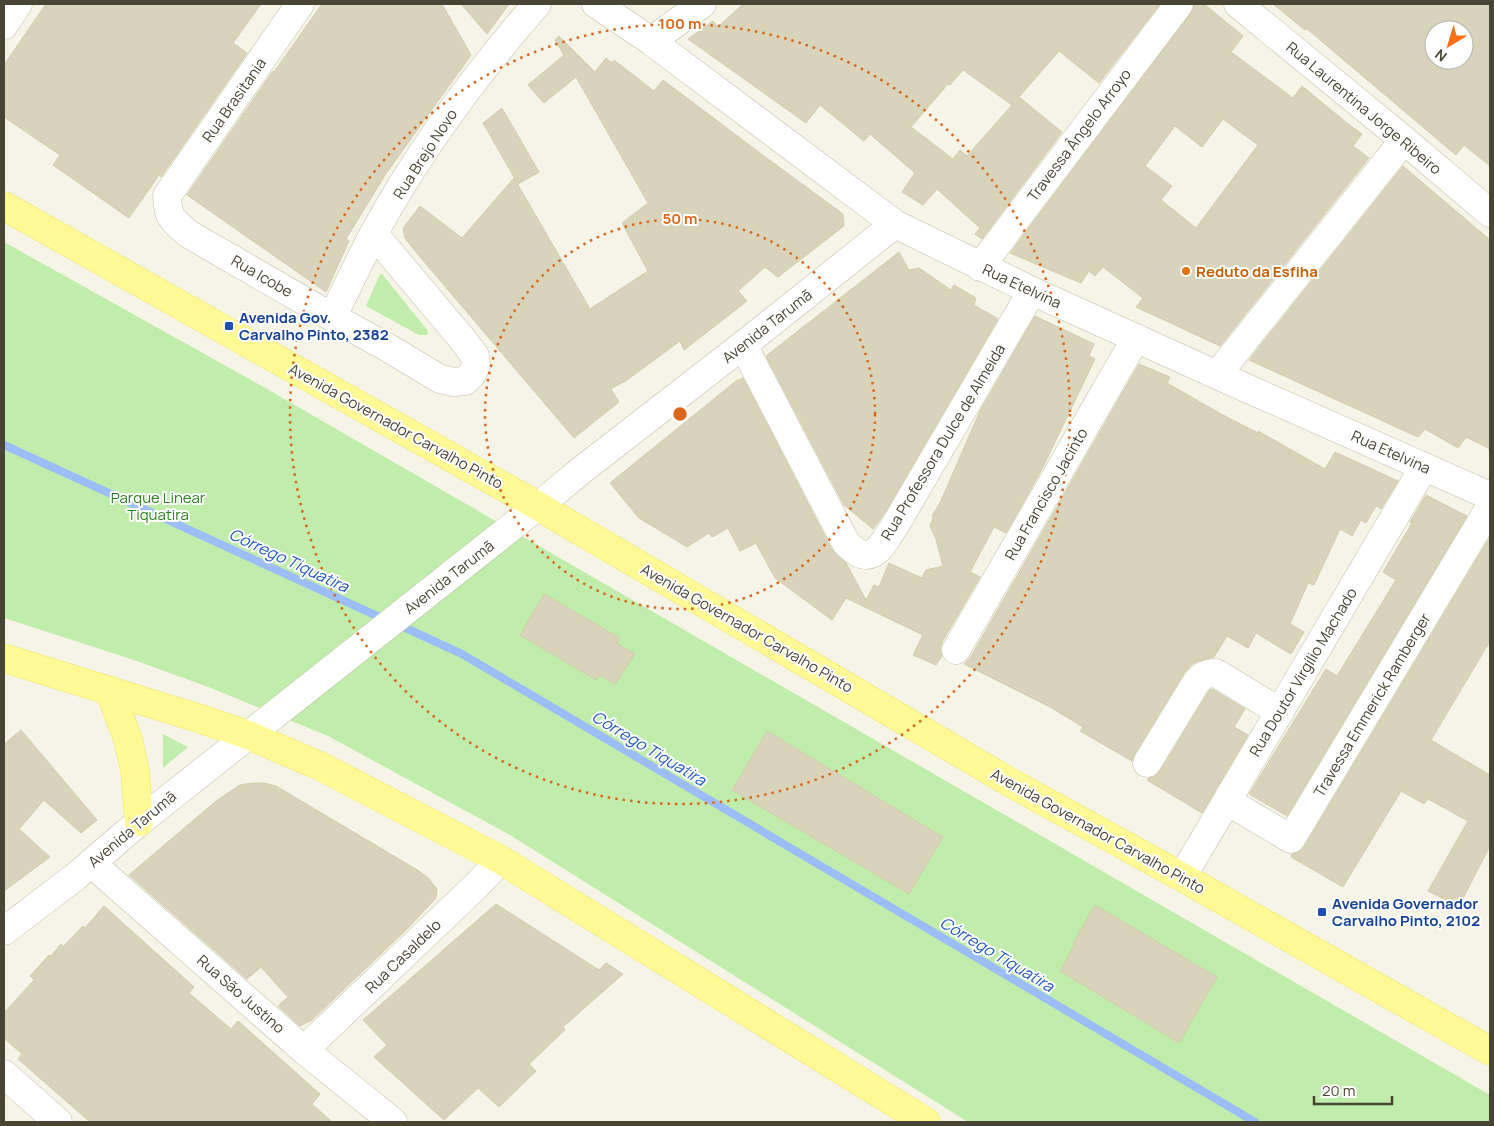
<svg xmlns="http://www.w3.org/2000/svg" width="1494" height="1126" font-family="Manrope,sans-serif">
	<rect width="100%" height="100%" fill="#f5f4e6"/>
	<path fill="#c0edab" d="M4 242 267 389 1490 1095V1122H968L510 835 328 736 211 688 131 659 4 618Z
		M380 274H382L428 331 427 335H419L366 306Z
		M163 734 188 747 163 768Z"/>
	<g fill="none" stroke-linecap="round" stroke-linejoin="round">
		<path stroke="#9cbdf8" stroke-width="8" d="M4 445 386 620
			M397 624 462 654 1255 1122"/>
	</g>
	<path fill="#d8d3ba" stroke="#d3cdad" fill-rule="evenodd" d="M46 4H261L233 43 247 53 161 177 159 175 129 218 53 165 60 155 4 117V65Z
		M322 4H442L471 55 385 175 346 239 349 241 326 292 187 195 273 71 274 72Z
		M461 4H509L487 34Z
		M743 4H1160L1099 83 1059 51 1019 97 1062 132 982 239 975 234 980 228 937 189 923 205 902 192 915 173 870 134 864 141 820 105 806 123 688 39 713 21 718 27ZM963 70 1012 105 967 156 960 150 953 159 911 127 948 84 950 85Z
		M1194 4H1204L1243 36 1231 52 1293 98 1302 86 1347 123 1362 134 1353 146 1369 158 1220 346 1136 307 1143 298 1103 267 1095 276 1089 271 1081 283 1010 253 1191 13ZM1223 119 1258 145 1196 228 1161 200 1172 186 1145 166 1175 126 1202 147Z
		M1273 4H1490V166L1464 145 1456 155 1306 28 1305 30ZM1434 30H1464V60H1434Z
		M559 36 595 72 606 58 612 63 614 60 654 91 663 80 768 159 843 214 844 226 778 277 765 267 738 291 747 301 684 350 680 341 627 380 611 389 619 402 574 438 415 251 405 238 403 228 420 206 462 238 514 178 590 309 648 271 622 223 648 203 576 77 544 103 528 85 564 55 555 40Z
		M502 108 539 172 518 184 483 123Z
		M1403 166 1490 240V449L1466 437 1458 448 1425 429 1418 437 1249 360Z
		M899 252 909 270 919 268 951 290 954 285 976 298 974 305 998 319 884 514 873 529 844 505 766 356Z
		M1035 316 1094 344 1089 356 1095 359 1042 469 1006 533 994 527 970 572 980 577 942 642 940 650 942 656 936 665 913 655 923 635 846 598 832 620 775 578 756 543 740 551 728 528 712 537 709 533 687 547 639 518 610 483 736 381 743 378 832 550 846 563 866 600 874 585 879 587 889 563 922 578 926 570 943 566 936 539 930 526 933 518 932 516 940 503 980 411Z
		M1139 364 1170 377 1167 383 1221 414 1258 433V431L1325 469 1335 452 1398 481 1381 509 1376 506 1366 523 1361 520 1352 536 1340 529 1314 585 1308 583 1290 624 1304 632 1291 654 1256 633 1248 648 1227 636 1214 657 1198 661 1191 665 1184 673 1134 755 1132 761 1080 731 1083 727 1050 707 964 664 970 658Z
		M1426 495 1467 516 1287 816 1249 794 1326 669 1337 676 1396 580 1383 572 1412 523 1410 522Z
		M1490 537V641L1431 740 1490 775V846L1459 906 1428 891 1468 821 1428 799 1424 804 1401 791 1343 887 1291 857 1292 854 1299 852 1304 847Z
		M544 594 620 638 617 643 635 654 615 684 599 675 596 680 520 635Z
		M1212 689 1245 709 1234 727 1248 735 1202 813 1147 780 1149 778 1155 776 1160 771 1209 691Z
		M21 730 97 820 81 833 44 800 19 829 50 857 4 891V744Z
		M767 731 943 837 909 894 732 790Z
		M252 783H264L276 786 419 871 428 878 437 889 436 898 408 928 312 1020 300 1026 278 1006 288 997 261 967 247 979 129 875 216 801 240 785Z
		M496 904 599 970 606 963 623 974 563 1027 565 1030 529 1064 536 1071 499 1107 478 1088 444 1120 374 1057 387 1045 363 1020Z
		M1095 905 1217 977 1179 1043 1060 971 1075 944 1073 943Z
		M104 906 194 987 189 993 231 1029 238 1021 320 1094 312 1104 332 1122H90L18 1059 22 1054 4 1038V1013L34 980 30 976 49 955 50 957 61 944 63 947 83 926 85 928Z"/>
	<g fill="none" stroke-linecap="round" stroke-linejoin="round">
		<defs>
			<path id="minor" d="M300 4 167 196C168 218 172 219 187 233L332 317 385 346 440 379 454 382 465 381 472 374 476 365 475 356 463 340 374 234
				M596 4 651 41 895 224 1032 291 1217 375 1490 496
				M1238 4 1404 140 1490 213
				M4 25 18 4
				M651 41 702 4
				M980 267 1179 4
				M332 317C346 290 359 262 373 235 418 152 475 75 537 4
				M743 345 846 543C873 571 883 543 897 522L1032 291
				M1217 375 1404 140
				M956 650 1136 338
				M1147 763 1197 681C1203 675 1207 673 1216 673L1280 712
				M1227 801 1291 839 1490 507
				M91 863 304 1050 393 1122
				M1182 877 1424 467
				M4 931 75 877 139 822 538 506 583 469 743 345 895 224
				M304 1050 476 886 501 860
				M4 1074 58 1122"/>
			<path id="major" d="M4 206 538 506 1013 784 1182 877 1490 1051
				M4 658 201 719 248 735 320 766 501 860 926 1122
				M109 690 128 739 135 771 139 822"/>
		</defs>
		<use href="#minor" stroke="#c1bfa8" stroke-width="29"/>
		<use href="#major" stroke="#f0e659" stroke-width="29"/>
		<use href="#minor" stroke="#fff" stroke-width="28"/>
		<use href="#major" stroke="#fffa95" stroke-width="28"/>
	</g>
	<g fill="none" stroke="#da671a" stroke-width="2.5" stroke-dasharray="2.5 5">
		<circle cx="680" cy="414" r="195"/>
		<circle cx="680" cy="414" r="390"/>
	</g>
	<circle fill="#e8710a" stroke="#fff" stroke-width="2" cx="1186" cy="271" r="5"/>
	<g fill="#1a4fb4" stroke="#fff" stroke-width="2">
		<rect x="224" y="321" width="10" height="10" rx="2.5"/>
		<rect x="1317" y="907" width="10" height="10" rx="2.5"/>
	</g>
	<g text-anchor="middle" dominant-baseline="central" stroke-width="4" stroke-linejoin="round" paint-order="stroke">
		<g font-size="15" fill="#484535" stroke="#fff">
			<text transform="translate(234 100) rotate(-55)">Rua Brasitania</text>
			<text transform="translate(1364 108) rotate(40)">Rua Laurentina Jorge Ribeiro</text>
			<text transform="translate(1079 135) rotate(-53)">Travessa Ângelo Arroyo</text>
			<text transform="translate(425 154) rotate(-57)">Rua Brejo Novo</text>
			<text transform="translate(262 276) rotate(30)">Rua Icobe</text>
			<text transform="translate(1022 286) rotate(25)">Rua Etelvina</text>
			<text transform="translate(767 326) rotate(-38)">Avenida Tarumã</text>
			<text transform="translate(396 426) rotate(29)">Avenida Governador Carvalho Pinto</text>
			<text transform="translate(943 442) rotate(-59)">Rua Professora Dulce de Almeida</text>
			<text transform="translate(1391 452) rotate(24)">Rua Etelvina</text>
			<text transform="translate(1046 494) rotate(-60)">Rua Francisco Jacinto</text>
			<text transform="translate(449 577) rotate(-38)">Avenida Tarumã</text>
			<text transform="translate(747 628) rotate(30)">Avenida Governador Carvalho Pinto</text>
			<text transform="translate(1303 672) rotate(-59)">Rua Doutor Virgílio Machado</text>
			<text transform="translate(1372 705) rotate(-59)">Travessa Emmerick Ramberger</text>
			<text transform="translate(132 829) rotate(-40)">Avenida Tarumã</text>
			<text transform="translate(1098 831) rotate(29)">Avenida Governador Carvalho Pinto</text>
			<text transform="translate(403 956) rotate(-44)">Rua Casaldelo</text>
			<text transform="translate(241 994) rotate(41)">Rua São Justino</text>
		</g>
		<g font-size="15" font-weight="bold" fill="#c56008" stroke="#fff" text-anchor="start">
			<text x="1196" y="271">Reduto da Esfiha</text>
		</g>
		<g font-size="15" font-weight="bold" fill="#164399" stroke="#fff" text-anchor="start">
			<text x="239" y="317">Avenida Gov.<tspan x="239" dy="17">Carvalho Pinto, 2382</tspan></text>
			<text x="1332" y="903">Avenida Governador<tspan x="1332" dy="17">Carvalho Pinto, 2102</tspan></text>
		</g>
		<g font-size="15" fill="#2f8122" stroke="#fff">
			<text x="158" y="497">Parque Linear<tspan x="158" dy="17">Tiquatira</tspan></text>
		</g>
		<g font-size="16" font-style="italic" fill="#2258c0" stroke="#fff">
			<text transform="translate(289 560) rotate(25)">Córrego Tiquatira</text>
			<text transform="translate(649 748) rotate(31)">Córrego Tiquatira</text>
			<text transform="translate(997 954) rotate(31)">Córrego Tiquatira</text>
		</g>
	</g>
	<circle cx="680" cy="414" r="8" fill="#da671a" stroke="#fff" stroke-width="2.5"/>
	<g font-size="15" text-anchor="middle" font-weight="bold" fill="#da671a" stroke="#fff" stroke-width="4" stroke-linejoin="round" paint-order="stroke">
		<text x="680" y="29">100 m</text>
		<text x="680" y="224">50 m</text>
	</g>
	<rect width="1494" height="1126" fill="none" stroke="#484535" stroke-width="10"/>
	<g transform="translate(1449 45) rotate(218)"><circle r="24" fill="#ffffff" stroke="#b6b5ae"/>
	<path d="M0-4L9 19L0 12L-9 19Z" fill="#ff6f13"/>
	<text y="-8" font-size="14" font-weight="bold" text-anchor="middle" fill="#484535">N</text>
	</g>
	<path d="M1314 1096v8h78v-8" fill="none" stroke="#484535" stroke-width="2.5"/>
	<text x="1322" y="1096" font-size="15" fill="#484535" stroke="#ffffff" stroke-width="4" paint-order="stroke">20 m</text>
</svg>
